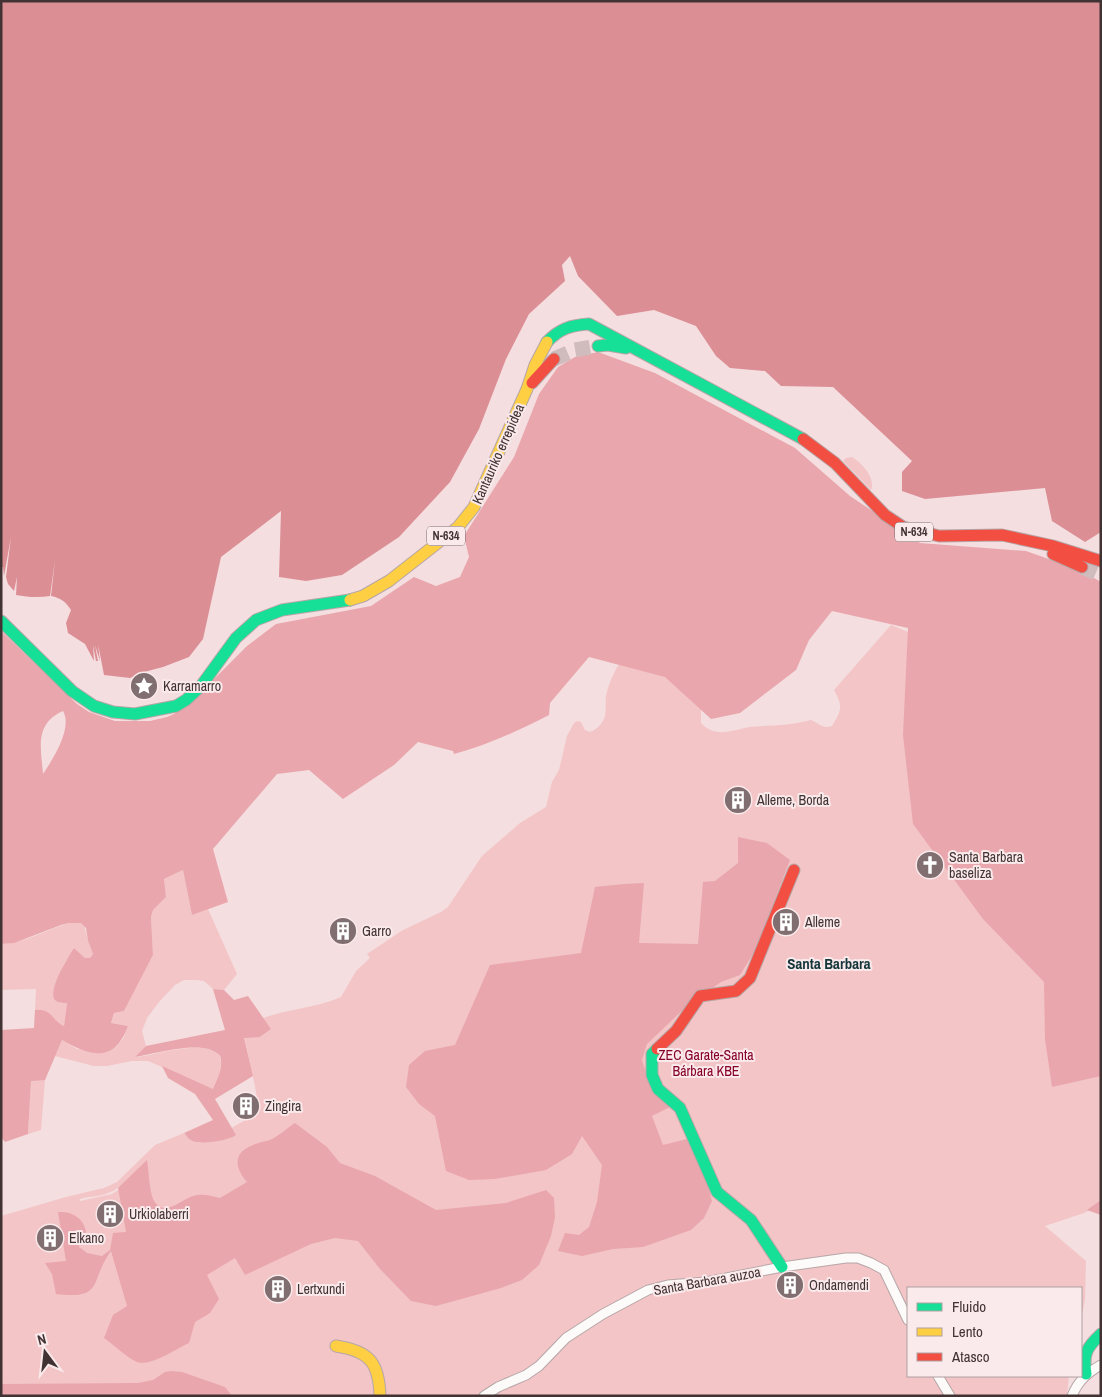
<svg xmlns="http://www.w3.org/2000/svg" width="1102" height="1397" font-family="'Archivo Narrow',sans-serif">
	<rect width="100%" height="100%" fill="#f4dee0"/>
	<path fill="#f3c5c7" fill-rule="evenodd" d="M852 457C862 463 876 478 871 490L843 461 846 458Z
		M891 625 925 639 1101 772V1204L1084 1213 1045 1226 1086 1261 1085 1299 1081 1321V1288H908V1376H1069L1067 1396H1V1216L66 1197 104 1188 117 1182 155 1145 184 1133 189 1139 192 1141H217C228 1127 244 1122 259 1112L255 1086 244 1037H260L271 1029 263 1018C288 1009 316 1008 341 997L356 971 370 958 367 954 403 930 441 912 448 907 482 856 520 823 546 807 552 782 559 770 567 736 574 723 577 721 581 722 585 730 590 732C596 730 601 725 604 719 607 712 605 703 606 696 610 678 619 661 631 648L701 703V723C706 728 711 731 718 732 729 733 739 729 749 727 770 725 790 726 811 720 820 724 822 729 832 726 842 709 843 707 834 690ZM147 1161 126 1185 112 1194 80 1201V1199C89 1196 99 1197 108 1193 123 1188 135 1172 147 1161Z
		M183 870 192 915 208 909 237 974 224 990 213 989 204 981 197 980H184L175 985 159 1002 147 1018 142 1031 146 1046 136 1057C152 1056 221 1033 221 1063 221 1072 216 1081 213 1089L148 1061H132L107 1066H94L55 1056 62 1040 77 1049 116 1047 123 1039 128 1026 111 1023 114 1013 124 1011 153 955 151 917 153 910 166 897 164 879Z
		M69 923H81L84 925 88 941 93 954 90 958H85L74 948 64 964 53 991 58 1002 67 1003 64 1026C52 1021 50 1008 35 1010L36 989 1 990V944C23 944 48 929 69 923Z
		M31 1080H45L41 1130 28 1134Z"/>
	<path fill="#e9a6ac" fill-rule="evenodd" d="M598 352 655 373 795 448 850 496 920 543 1026 551 1080 570 1101 582V1076L1052 1087 1045 1039 1044 982 983 919 913 824 903 735 908 628 832 611 809 640 796 670 740 713 711 719 665 677 589 657 550 703 549 715C518 731 487 745 454 754L453 751 418 742 394 765 343 799 309 770 277 774 213 849 228 902 192 915 183 870 164 879 166 897 153 910 151 917 153 955 124 1011 114 1013 111 1023 128 1026C114 1064 90 1056 62 1040L45 1080 31 1081 28 1134 5 1142 1 1137V1030L34 1028 35 1010C52 1008 51 1020 64 1026L67 1003C63 1003 58 1003 55 1000 47 991 68 957 74 948L85 958H90L93 954 88 941 86 928 81 923H69L61 925 14 943 1 944V631L77 704 89 712 115 721H150L167 717 174 714 210 683 247 646 276 624 371 606 414 577 436 586 460 577 469 557 464 536 514 457 539 394 558 367 575 357ZM63 711C73 728 53 759 43 774 41 748 34 724 63 711Z
		M738 837 767 843 790 860 756 949 740 975 721 982 686 1007 647 1044 642 1060 652 1091 670 1107 652 1116 663 1145 687 1139 699 1150 712 1201 704 1218 691 1230 643 1247 613 1249 582 1256 558 1251 565 1233 579 1235 589 1227 597 1202 602 1165 582 1136 572 1154 546 1170 495 1179 469 1180 446 1171 435 1116 419 1104 406 1087 409 1065 425 1051 455 1045 490 965 581 953 595 887 624 884 644 883 639 943 698 944 703 882 715 881 738 863Z
		M213 989 224 990 234 1000 248 996 271 1029 260 1037 244 1038 253 1076 215 1099 236 1135C228 1141 197 1146 189 1139 188 1139 185 1133 184 1133L213 1120 195 1094 168 1078 162 1066 213 1089C217 1079 224 1067 220 1056 205 1038 156 1054 135 1057L146 1046 225 1030Z
		M295 1123 327 1147 340 1163 375 1176 436 1210 506 1203 546 1190 554 1198 555 1217 551 1236 539 1265 522 1280 501 1288 436 1306 411 1301 380 1269 358 1241 335 1238 311 1244 245 1275 235 1258 207 1275 219 1299 210 1313 195 1322 189 1343C176 1349 150 1367 137 1362 126 1357 114 1345 104 1338L113 1315 127 1306 111 1251C89 1281 105 1300 56 1294L52 1274 45 1263 66 1261 58 1212C72 1211 84 1218 86 1232L79 1240V1247L87 1253 102 1256 110 1250 113 1233 126 1232 118 1188 147 1160C149 1172 149 1188 153 1199 163 1219 180 1200 193 1196 202 1193 211 1196 220 1198L247 1182C235 1168 232 1153 253 1145 259 1142 266 1142 272 1139 280 1135 287 1128 295 1123Z
		M1101 1200V1215L1087 1210Z
		M171 1371 182 1372 225 1387 232 1396H1V1384L138 1383 153 1380 165 1372Z"/>
	<path fill="#dc8e95" d="M1 1H1101V532L1085 542 1052 521 1045 488 925 499 902 491V472L912 461 833 387 781 386 765 371 730 368 716 356 696 326 654 310 617 316 578 276 570 256 562 265 565 281 529 314 506 359 479 429 450 482 399 537 342 575 306 581 279 577 281 511 221 557 203 639 189 657 163 667 144 672 130 678 104 675 98 644 100 661 95 645 98 661H96L93 645 94 661 85 644 68 633 66 623 71 610C66 602 61 598 51 596L55 560 50 596C38 598 27 597 16 595L17 577 14 591 8 584 6 577 11 537 4 576 3 567H1Z"/>
	<g fill="none" stroke-linecap="round" stroke-linejoin="round">
		<path stroke="#d0bcbd" stroke-width="15" stroke-dasharray="15 8" stroke-linecap="butt" d="M554 359 575 350 598 346
			M1082 567 1101 575"/>
		<defs>
			<path id="street" d="M938 1376 950 1396
				M484 1396 498 1387 526 1375 539 1366 566 1338 603 1314 648 1290 668 1285 706 1282 782 1267 846 1258H858L871 1263 884 1270 908 1320
				M1072 1396C1078 1381 1087 1373 1101 1365"/>
			<path id="fast" d="M547 342C559 329 571 325 589 324L803 439
				M598 346 608 345 626 348
				M1 621 72 691 94 706 113 712 135 714 176 706 186 700 201 686 236 638 256 620 282 610 350 600
				M657 1049 652 1054V1075L658 1089 680 1108 717 1192 751 1220 782 1267
				M1086 1374C1083 1354 1086 1348 1101 1334"/>
			<path id="slow" d="M350 600 363 596 389 581 458 527 474 507 527 389 535 365 547 342
				M336 1346C369 1351 379 1362 380 1396"/>
			<path id="jam" d="M532 383 554 359
				M803 439 835 463 885 515 903 527 939 536 1002 535 1053 546 1101 561
				M1053 554 1082 567
				M657 1049 676 1031 700 996 736 991 750 978 794 870"/>
		</defs>
		<use href="#street" stroke="#b6a6a7" stroke-width="11"/>
		<use href="#fast" stroke="#b6a6a7" stroke-width="13"/>
		<use href="#slow" stroke="#b6a6a7" stroke-width="13"/>
		<use href="#jam" stroke="#b6a6a7" stroke-width="13"/>
		<use href="#street" stroke="#fdfafa" stroke-width="9"/>
		<use href="#fast" stroke="#16e098" stroke-width="11"/>
		<use href="#slow" stroke="#ffcf43" stroke-width="11"/>
		<use href="#jam" stroke="#f24e42" stroke-width="11"/>
	</g>
	<defs>
		<symbol id="sight-disc" viewBox="-11 -11 22 22"><circle r="9.5" fill="#806e70" stroke="#faeaeb"/><path d="M0-6L1.8-2.2L6-1.7L2.9 1.2L3.7 5.4L0 3.3L-3.7 5.4L-2.9 1.2L-6-1.7L-1.8-2.2Z" fill="#fff"/></symbol>
		<symbol id="building-disc" viewBox="-11 -11 22 22"><circle r="9.5" fill="#806e70" stroke="#faeaeb"/><path d="M-4-6H4V6H1V3H-1V6H-4ZM-2.5-4.3h1.7v1.8h-1.7ZM.8-4.3h1.7v1.8H.8ZM-2.5-1h1.7V.8h-1.7ZM.8-1h1.7V.8H.8Z" fill="#fff"/></symbol>
		<symbol id="church-disc" viewBox="-11 -11 22 22"><circle r="9.5" fill="#806e70" stroke="#faeaeb"/><path d="M-1.2-6h2.4v3.5h3.3v2.4h-3.3V6h-2.4V-.1h-3.3v-2.4h3.3Z" fill="#fff"/></symbol>
	</defs>
	<g fill-rule="evenodd">
		<use href="#sight-disc" x="128" y="670" width="32" height="32"/>
		<use href="#building-disc" x="722" y="784" width="32" height="32"/>
		<use href="#church-disc" x="914" y="849" width="32" height="32"/>
		<use href="#building-disc" x="770" y="906" width="32" height="32"/>
		<use href="#building-disc" x="327" y="915" width="32" height="32"/>
		<use href="#building-disc" x="230" y="1090" width="32" height="32"/>
		<use href="#building-disc" x="94" y="1198" width="32" height="32"/>
		<use href="#building-disc" x="34" y="1222" width="32" height="32"/>
		<use href="#building-disc" x="774" y="1269" width="32" height="32"/>
		<use href="#building-disc" x="262" y="1273" width="32" height="32"/>
	</g>
	<g text-anchor="middle" dominant-baseline="central" stroke-width="4" stroke-linejoin="round" paint-order="stroke">
		<g fill="#faeaeb" stroke="#78696a" stroke-width="1">
			<rect x="895" y="522.5" width="38" height="19" rx="4"/>
			<rect x="427" y="526.5" width="38" height="19" rx="4"/>
		</g>
		<g font-size="12" font-weight="bold" fill="#413233">
			<text x="914" y="532">N-634</text>
			<text x="446" y="536">N-634</text>
		</g>
		<g font-size="14" fill="#413233" stroke="#faeaeb">
			<text transform="translate(498 454) rotate(-66)">Kantauriko errepidea</text>
			<text transform="translate(707 1281) rotate(-10)">Santa Barbara auzoa</text>
		</g>
		<g font-size="14" fill="#413233" stroke="#faeaeb" text-anchor="start">
			<text x="163" y="686">Karramarro</text>
			<text x="757" y="800">Alleme, Borda</text>
			<text x="949" y="857">Santa Barbara<tspan x="949" dy="16">baseliza</tspan></text>
			<text x="805" y="922">Alleme</text>
			<text x="362" y="931">Garro</text>
			<text x="265" y="1106">Zingira</text>
			<text x="129" y="1214">Urkiolaberri</text>
			<text x="69" y="1238">Elkano</text>
			<text x="809" y="1285">Ondamendi</text>
			<text x="297" y="1289">Lertxundi</text>
		</g>
		<g font-size="14" fill="#870029" stroke="#faeaeb">
			<text x="706" y="1055">ZEC Garate-Santa<tspan x="706" dy="16">Bárbara KBE</tspan></text>
		</g>
		<g font-size="15" font-weight="bold" fill="#14363b" stroke="#faeaeb">
			<text x="829" y="963">Santa Barbara</text>
		</g>
	</g>
	<rect width="1102" height="1397" fill="none" stroke="#413233" stroke-width="5"/>
	<rect x="907" y="1287" width="175" height="90" fill="#faeaeb" stroke="#b0a0a1"/>
	<rect x="917" y="1303" width="25" height="8" fill="#16e098" stroke="#b0a0a1"/>
	<text x="952" y="1312" font-size="15" fill="#413233">Fluido</text>
	<rect x="917" y="1328" width="25" height="8" fill="#ffcf43" stroke="#b0a0a1"/>
	<text x="952" y="1337" font-size="15" fill="#413233">Lento</text>
	<rect x="917" y="1353" width="25" height="8" fill="#f24e42" stroke="#b0a0a1"/>
	<text x="952" y="1362" font-size="15" fill="#413233">Atasco</text>
	<g transform="translate(45 1352) rotate(345)" stroke="#faeaeb" stroke-width="4" paint-order="stroke">
	<path d="M0-4L9 19L0 12L-9 19Z" fill="#413233"/>
	<text y="-8" font-size="14" font-weight="bold" text-anchor="middle" fill="#413233">N</text>
	</g>
</svg>
